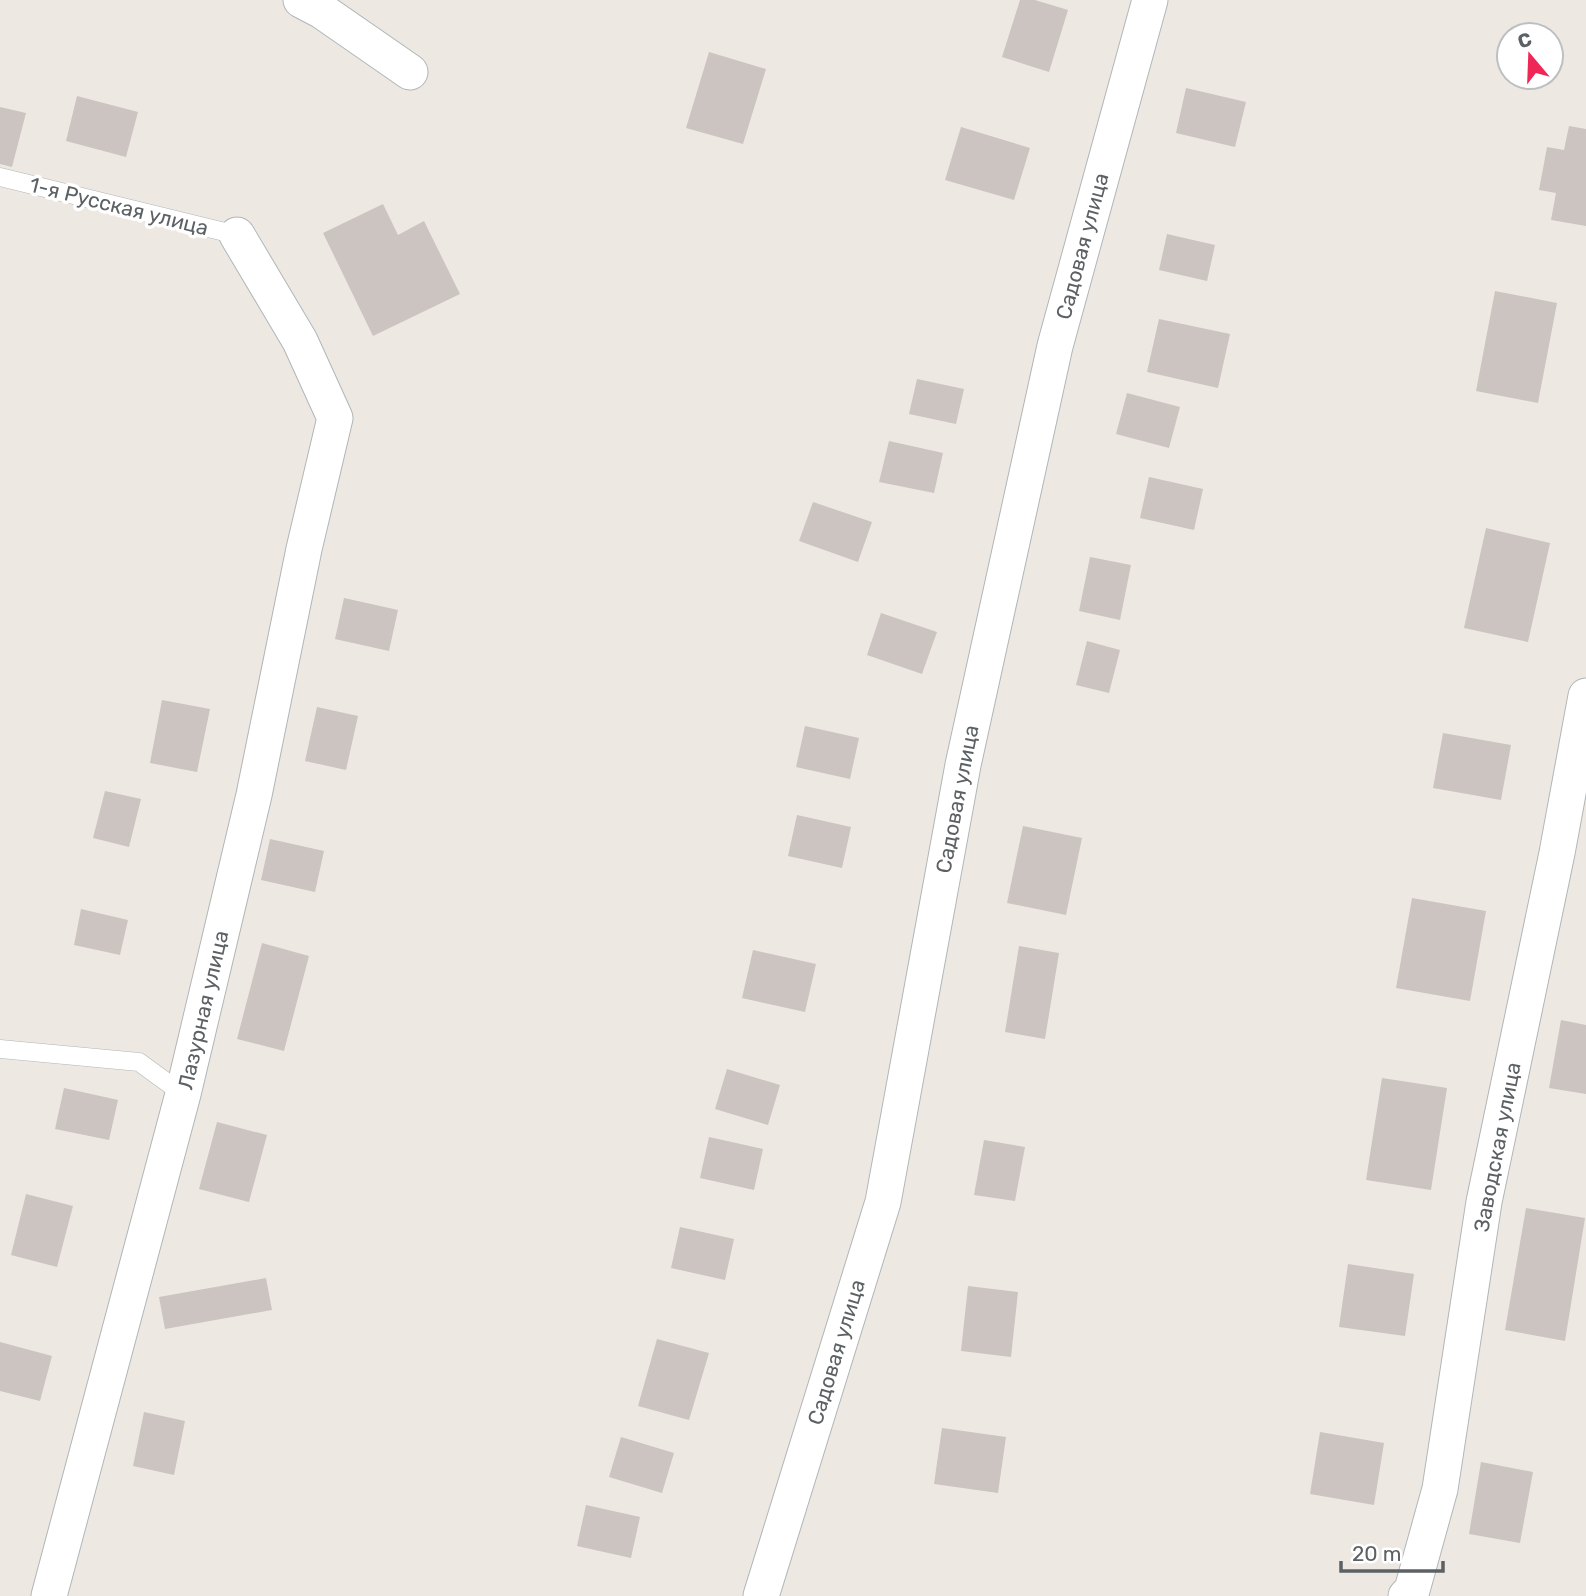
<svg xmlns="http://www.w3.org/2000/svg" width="1586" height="1596" font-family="Rubik,sans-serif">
	<rect width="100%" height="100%" fill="#eee8e2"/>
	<path fill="#cbc4c1" d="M1020 0H1035L1068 10 1049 72 1002 57Z
		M709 52 766 69 743 144 686 128Z
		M1186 88 1246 102 1235 147 1176 133Z
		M77 96 138 112 126 157 66 141Z
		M0 107 26 113 12 167 0 164Z
		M1569 126 1586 129V226L1551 220 1556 193 1539 190 1547 147 1564 150Z
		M961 127 1030 148 1014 200 945 180Z
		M383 204 398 235 424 221 460 294 373 336 323 233Z
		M1167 234 1215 245 1207 281 1159 270Z
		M1495 291 1557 303 1538 403 1476 391Z
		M1159 319 1230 334 1218 388 1147 372Z
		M917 379 964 389 956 424 909 414Z
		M1127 393 1180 407 1169 448 1116 434Z
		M889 441 943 453 934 493 879 482Z
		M1149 477 1203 489 1194 530 1140 518Z
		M813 502 872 522 858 562 799 541Z
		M1486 528 1550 543 1528 642 1464 628Z
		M1090 557 1131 565 1120 620 1079 611Z
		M344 598 398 610 389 651 335 639Z
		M881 613 937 632 922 674 867 655Z
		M1087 641 1120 650 1109 693 1076 685Z
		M162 700 210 709 197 772 150 763Z
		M317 707 358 716 346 770 305 761Z
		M805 726 859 738 850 779 796 767Z
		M1443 733 1511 745 1501 800 1433 788Z
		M105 791 141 799 129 847 93 838Z
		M797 815 851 827 842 868 788 856Z
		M1023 826 1082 838 1066 915 1007 903Z
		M270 839 324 851 315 892 261 880Z
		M1412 898 1486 911 1470 1001 1396 988Z
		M81 909 128 920 120 955 74 945Z
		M262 943 309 956 284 1051 237 1039Z
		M1019 946 1059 953 1045 1039 1005 1032Z
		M753 950 816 964 805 1012 742 998Z
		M1561 1020 1586 1025V1094L1549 1088Z
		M727 1069 780 1085 768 1125 715 1109Z
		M1382 1078 1447 1088 1431 1190 1366 1180Z
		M64 1088 118 1100 109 1140 55 1129Z
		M217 1122 267 1135 249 1202 199 1189Z
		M709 1137 763 1149 754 1190 700 1178Z
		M984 1140 1025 1147 1015 1201 974 1195Z
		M26 1194 73 1206 57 1267 11 1255Z
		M1526 1208 1585 1218 1565 1341 1505 1330Z
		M680 1227 734 1239 725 1280 671 1268Z
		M1348 1264 1414 1274 1405 1336 1339 1327Z
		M266 1278 272 1310 165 1329 159 1297Z
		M968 1286 1018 1292 1011 1357 961 1351Z
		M657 1339 709 1353 689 1420 638 1406Z
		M0 1342 52 1356 40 1401 0 1391Z
		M144 1412 185 1421 174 1475 133 1466Z
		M942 1428 1006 1437 998 1493 934 1484Z
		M1320 1432 1384 1443 1374 1505 1310 1494Z
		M621 1437 674 1453 662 1493 609 1477Z
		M1481 1462 1533 1472 1520 1543 1469 1534Z
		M586 1505 640 1517 631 1558 577 1546Z"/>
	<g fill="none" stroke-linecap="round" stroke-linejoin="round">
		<defs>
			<path id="lane" d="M0 177 237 235
				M0 1049 139 1062 183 1094"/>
			<path id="street" d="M301 0 322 11 410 72
				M49 1596 183 1094 254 795 304 549 335 418 300 341 237 235
				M761 1596 883 1202 963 765 1055 346 1150 0
				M1406 1596 1412 1590 1440 1489 1484 1202 1557 853 1586 696"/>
		</defs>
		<use href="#lane" stroke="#b0b6b8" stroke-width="19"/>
		<use href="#street" stroke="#b0b6b8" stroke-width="37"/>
		<use href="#lane" stroke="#fff" stroke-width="18"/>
		<use href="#street" stroke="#fff" stroke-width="35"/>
	</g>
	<g text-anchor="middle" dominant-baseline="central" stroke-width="7" stroke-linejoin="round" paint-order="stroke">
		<g font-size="21" fill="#5b6164" stroke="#fff">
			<text transform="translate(119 206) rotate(14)">1-я Русская улица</text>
			<text transform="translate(1082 246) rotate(-75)">Садовая улица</text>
			<text transform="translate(957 799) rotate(-79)">Садовая улица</text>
			<text transform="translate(203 1010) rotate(-77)">Лазурная улица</text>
			<text transform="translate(1497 1147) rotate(-79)">Заводская улица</text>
			<text transform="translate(836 1352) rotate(-73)">Садовая улица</text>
		</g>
	</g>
	<g transform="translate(1530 56) rotate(341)"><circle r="33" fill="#ffffff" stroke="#bdc0c1" stroke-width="2"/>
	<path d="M0-5L12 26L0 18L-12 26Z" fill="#ef2757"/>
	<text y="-10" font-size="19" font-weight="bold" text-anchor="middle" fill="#5b6164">С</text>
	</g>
	<path d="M1341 1561v10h102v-10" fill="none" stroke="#5b6164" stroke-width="3.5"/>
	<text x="1352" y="1561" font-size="21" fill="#5b6164" stroke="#ffffff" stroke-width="5" paint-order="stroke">20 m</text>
</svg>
